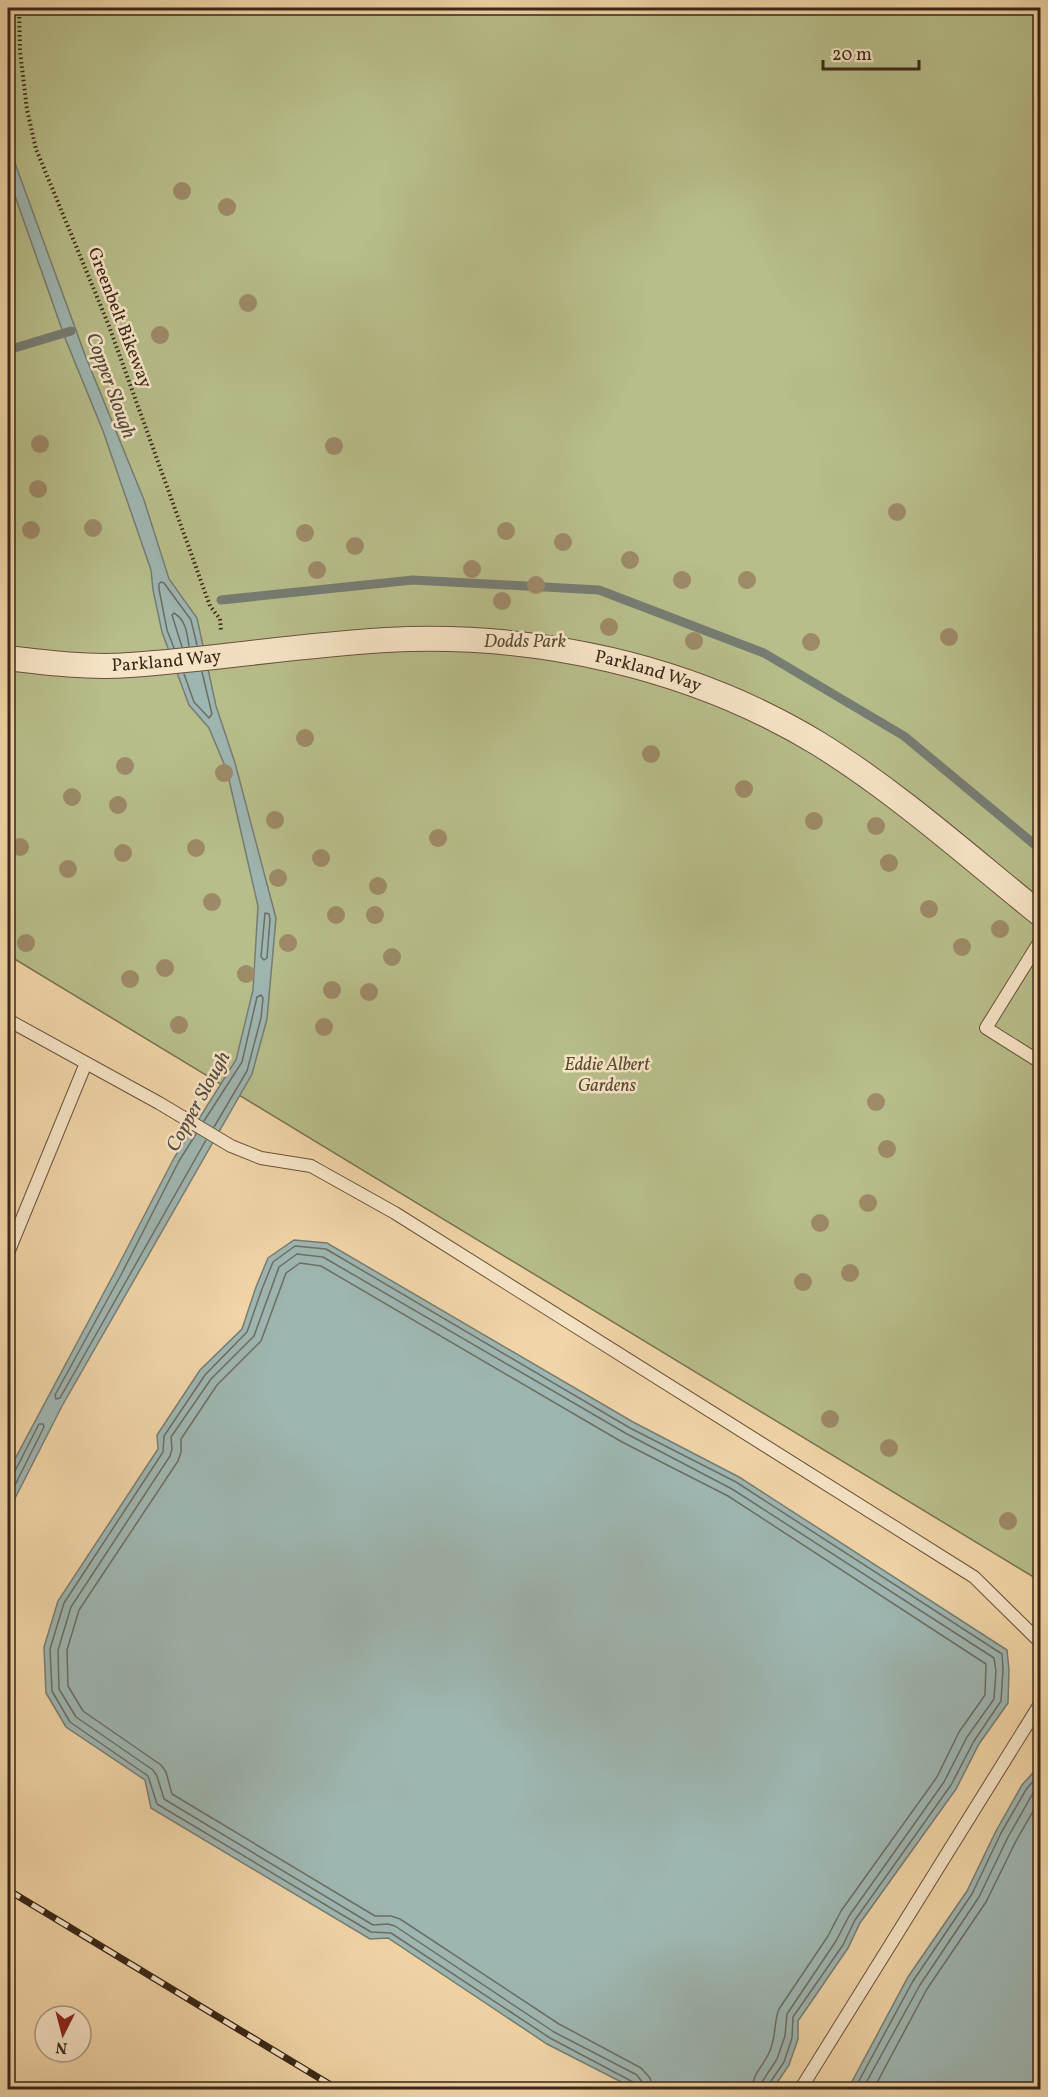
<svg xmlns="http://www.w3.org/2000/svg" width="1048" height="2097" font-family="Vollkorn,serif">
	<rect width="100%" height="100%" fill="#f1d5a7"/>
	<filter id="stains"><feTurbulence type="fractalNoise" baseFrequency=".00333" numOctaves="4"/><feColorMatrix values="0 0 0 0 .2 0 0 0 0 .09 0 0 0 0 .02 0 0 0 .5 -.17"/></filter>
	<radialGradient id="worn" r=".72"><stop offset=".6" stop-color="#630" stop-opacity="0"/><stop offset="1" stop-color="#630" stop-opacity=".3"/></radialGradient>
	<path fill="#b7be8a" stroke="#787250" stroke-width="1.5" d="M8 8H1040V1581L8 955Z"/>
	<path fill="#9eb6b1" stroke="#767d73" stroke-width="1.5" d="M8 144 85 355 144 500 169 579 197 618 216 706 235 763 276 918 267 1019 252 1074 62 1406 8 1512V1472L116 1270 174 1158 236 1060 253 990 258 906 227 771 209 728 189 705 162 632 153 590 151 570 103 431 65 338 8 176Z
		M294 1240 327 1243 633 1422 739 1477 1007 1650 1009 1670 1008 1703 979 1744 956 1789 860 1923 848 1948 798 2021V2039L789 2065 773 2089H635L547 2044 388 1938 370 1939 151 1808 145 1780 66 1727 46 1693 44 1647 58 1601 158 1449 157 1435 200 1370 242 1329 256 1287 268 1258Z
		M1040 1765V2089H848L908 1977 967 1891 996 1831 1022 1785Z"/>
	<g fill="none" stroke-linecap="round" stroke-linejoin="round">
		<path stroke="#6c6e64" stroke-width="1.5" d="M182 647 172 615 174 613C186 620 187 633 189 646
			M174 648 167 630 159 589V584L161 582 164 583 191 620 197 645
			M184 674 194 702 209 718 212 714 202 672
			M265 913 269 914 270 919 267 958 264 960 261 957Z
			M204 1121 242 1062 257 997 261 995 263 998 261 1018 247 1071 214 1127
			M196 1134 179 1161 122 1273 55 1395 56 1399 60 1398 206 1140
			M8 1474 15 1471 39 1424H43L44 1427 8 1499
			M636 2090 633 2082 550 2038 391 1933 371 1932 157 1804 148 1776 70 1722 52 1691 50 1649 64 1603 163 1452 164 1436 205 1375 247 1332 262 1289 273 1262 295 1246 326 1249 630 1428 736 1482 1002 1654 1003 1670 1001 1701 974 1741 951 1785 855 1920 843 1945 793 2017 792 2038 784 2062 769 2084V2090
			M644 2090 642 2082 637 2075 554 2032 395 1926 388 1924 373 1925 164 1799 157 1776 153 1770 76 1717 59 1689 58 1650 71 1607 170 1456 172 1449 171 1437 211 1379 254 1336 279 1267 297 1254 323 1257 627 1434 732 1489 994 1658 996 1671 994 1699 967 1737 944 1782 849 1916 836 1941 787 2014 785 2036 777 2059 762 2082 761 2090
			M653 2090 650 2078 641 2068 559 2024 400 1919 391 1916H375L172 1794 166 1772 161 1765 83 1711 68 1686 67 1650 79 1610 178 1461 181 1452V1439L217 1385 261 1341 286 1273 300 1263 321 1266 622 1442 728 1496 986 1664 985 1695 959 1732 937 1777 841 1911 828 1936 779 2009C773 2023 777 2039 768 2055 762 2067 752 2075 752 2090
			M854 2090 913 1981 972 1894 1001 1833 1027 1788 1040 1774
			M862 2090 920 1985 979 1897 1008 1837 1033 1793 1040 1785
			M873 2090 927 1989 986 1902 1016 1841 1040 1799"/>
		<path stroke="#767d73" stroke-width="9" d="M8 350 71 331
			M221 600 413 580 599 590 764 653 904 736 1040 849"/>
		<defs>
			<path id="service" d="M1040 941 986 1028 1040 1062
				M8 1020 159 1103 231 1146 261 1158 311 1166 395 1213 974 1577 1040 1642
				M8 1253 86 1063
				M800 2090 1040 1704"/>
			<g id="minor">
				<path id="s1" d="M8 658C48 663 89 668 130 665 215 659 300 645 386 640 535 632 691 666 819 744 898 793 968 856 1040 914"/>
			</g>
		</defs>
		<use href="#service" stroke="#68523a" stroke-width="14"/>
		<use href="#minor" stroke="#68523a" stroke-width="26"/>
		<path stroke="#3a2716" stroke-width="4" stroke-dasharray="1.5 3" stroke-linecap="butt" d="M19 8 20 51 27 110 36 149 109 326 210 606 220 619 221 630"/>
		<use href="#service" stroke="#f6e4c6" stroke-width="12"/>
		<use href="#minor" stroke="#f6e4c6" stroke-width="24"/>
		<defs>
			<path id="rail" d="M8 1890 339 2090"/>
		</defs>
		<use href="#rail" stroke="#3a2716" stroke-width="7"/>
		<use href="#rail" stroke="#f6e4c6" stroke-width="4.5" stroke-dasharray="14" stroke-linecap="butt"/>
	</g>
	<g fill="#9d8a67">
		<circle cx="182" cy="191" r="9"/>
		<circle cx="227" cy="207" r="9"/>
		<circle cx="248" cy="303" r="9"/>
		<circle cx="160" cy="335" r="9"/>
		<circle cx="40" cy="444" r="9"/>
		<circle cx="334" cy="446" r="9"/>
		<circle cx="38" cy="489" r="9"/>
		<circle cx="897" cy="512" r="9"/>
		<circle cx="93" cy="528" r="9"/>
		<circle cx="31" cy="530" r="9"/>
		<circle cx="506" cy="531" r="9"/>
		<circle cx="305" cy="533" r="9"/>
		<circle cx="563" cy="542" r="9"/>
		<circle cx="355" cy="546" r="9"/>
		<circle cx="630" cy="560" r="9"/>
		<circle cx="472" cy="569" r="9"/>
		<circle cx="317" cy="570" r="9"/>
		<circle cx="682" cy="580" r="9"/>
		<circle cx="747" cy="580" r="9"/>
		<circle cx="536" cy="585" r="9"/>
		<circle cx="502" cy="601" r="9"/>
		<circle cx="609" cy="627" r="9"/>
		<circle cx="949" cy="637" r="9"/>
		<circle cx="694" cy="641" r="9"/>
		<circle cx="811" cy="642" r="9"/>
		<circle cx="305" cy="738" r="9"/>
		<circle cx="651" cy="754" r="9"/>
		<circle cx="125" cy="766" r="9"/>
		<circle cx="224" cy="773" r="9"/>
		<circle cx="744" cy="789" r="9"/>
		<circle cx="72" cy="797" r="9"/>
		<circle cx="118" cy="805" r="9"/>
		<circle cx="275" cy="820" r="9"/>
		<circle cx="814" cy="821" r="9"/>
		<circle cx="876" cy="826" r="9"/>
		<circle cx="438" cy="838" r="9"/>
		<circle cx="20" cy="847" r="9"/>
		<circle cx="196" cy="848" r="9"/>
		<circle cx="123" cy="853" r="9"/>
		<circle cx="321" cy="858" r="9"/>
		<circle cx="889" cy="863" r="9"/>
		<circle cx="68" cy="869" r="9"/>
		<circle cx="278" cy="878" r="9"/>
		<circle cx="378" cy="886" r="9"/>
		<circle cx="212" cy="902" r="9"/>
		<circle cx="929" cy="909" r="9"/>
		<circle cx="336" cy="915" r="9"/>
		<circle cx="375" cy="915" r="9"/>
		<circle cx="1000" cy="929" r="9"/>
		<circle cx="26" cy="943" r="9"/>
		<circle cx="288" cy="943" r="9"/>
		<circle cx="962" cy="947" r="9"/>
		<circle cx="392" cy="957" r="9"/>
		<circle cx="165" cy="968" r="9"/>
		<circle cx="246" cy="974" r="9"/>
		<circle cx="130" cy="979" r="9"/>
		<circle cx="332" cy="990" r="9"/>
		<circle cx="369" cy="992" r="9"/>
		<circle cx="179" cy="1025" r="9"/>
		<circle cx="324" cy="1027" r="9"/>
		<circle cx="876" cy="1102" r="9"/>
		<circle cx="887" cy="1149" r="9"/>
		<circle cx="868" cy="1203" r="9"/>
		<circle cx="820" cy="1223" r="9"/>
		<circle cx="850" cy="1273" r="9"/>
		<circle cx="803" cy="1282" r="9"/>
		<circle cx="830" cy="1419" r="9"/>
		<circle cx="889" cy="1448" r="9"/>
		<circle cx="1008" cy="1521" r="9"/>
	</g>
	<g text-anchor="middle" dominant-baseline="central" stroke-width="5" stroke-linejoin="round" paint-order="stroke">
		<g font-size="18" fill="#3a2716" stroke="#f6e4c6">
			<text transform="translate(119 318) rotate(69)">Greenbelt Bikeway</text>
			<text stroke="none"><textPath href="#s1" startOffset="159">Parkland Way</textPath></text>
			<text stroke="none"><textPath href="#s1" startOffset="645">Parkland Way</textPath></text>
		</g>
		<g font-size="18" font-style="italic" fill="#594d33" stroke="#f6e4c6">
			<text x="525" y="642">Dodds Park</text>
			<text x="607" y="1065">Eddie Albert<tspan x="607" dy="21">Gardens</tspan></text>
		</g>
		<g font-size="20" font-style="italic" fill="#534b3d" stroke="#f6e4c6">
			<text transform="translate(110 386) rotate(70)">Copper Slough</text>
			<text transform="translate(199 1102) rotate(-61)">Copper Slough</text>
		</g>
	</g>
	<rect width="1048" height="2097" fill="none" stroke="#f1d5a7" stroke-width="30"/>
	<rect x="9" y="9" width="1030" height="2079" fill="none" stroke="#3a2716" stroke-width="3"/>
	<rect x="15" y="15" width="1018" height="2067" fill="none" stroke="#3a2716" stroke-width="1.5"/>
	<g transform="translate(63 2034) rotate(186)"><circle r="28" fill="#f6e4c6" stroke="#ab9880" stroke-width="1.5"/>
	<path d="M0-4.5L10 22L0 15L-10 22Z" fill="#8f2418"/>
	<text y="-9" font-size="16" font-weight="bold" text-anchor="middle" fill="#3a2716">N</text>
	</g>
	<path d="M823 60v9h96v-9" fill="none" stroke="#3a2716" stroke-width="3"/>
	<text x="832" y="60" font-size="18" fill="#3a2716" stroke="#f6e4c6" stroke-width="4.5" paint-order="stroke">20 m</text>
	<rect width="100%" height="100%" filter="url(#stains)"/>
	<rect width="100%" height="100%" fill="url(#worn)"/>
</svg>
